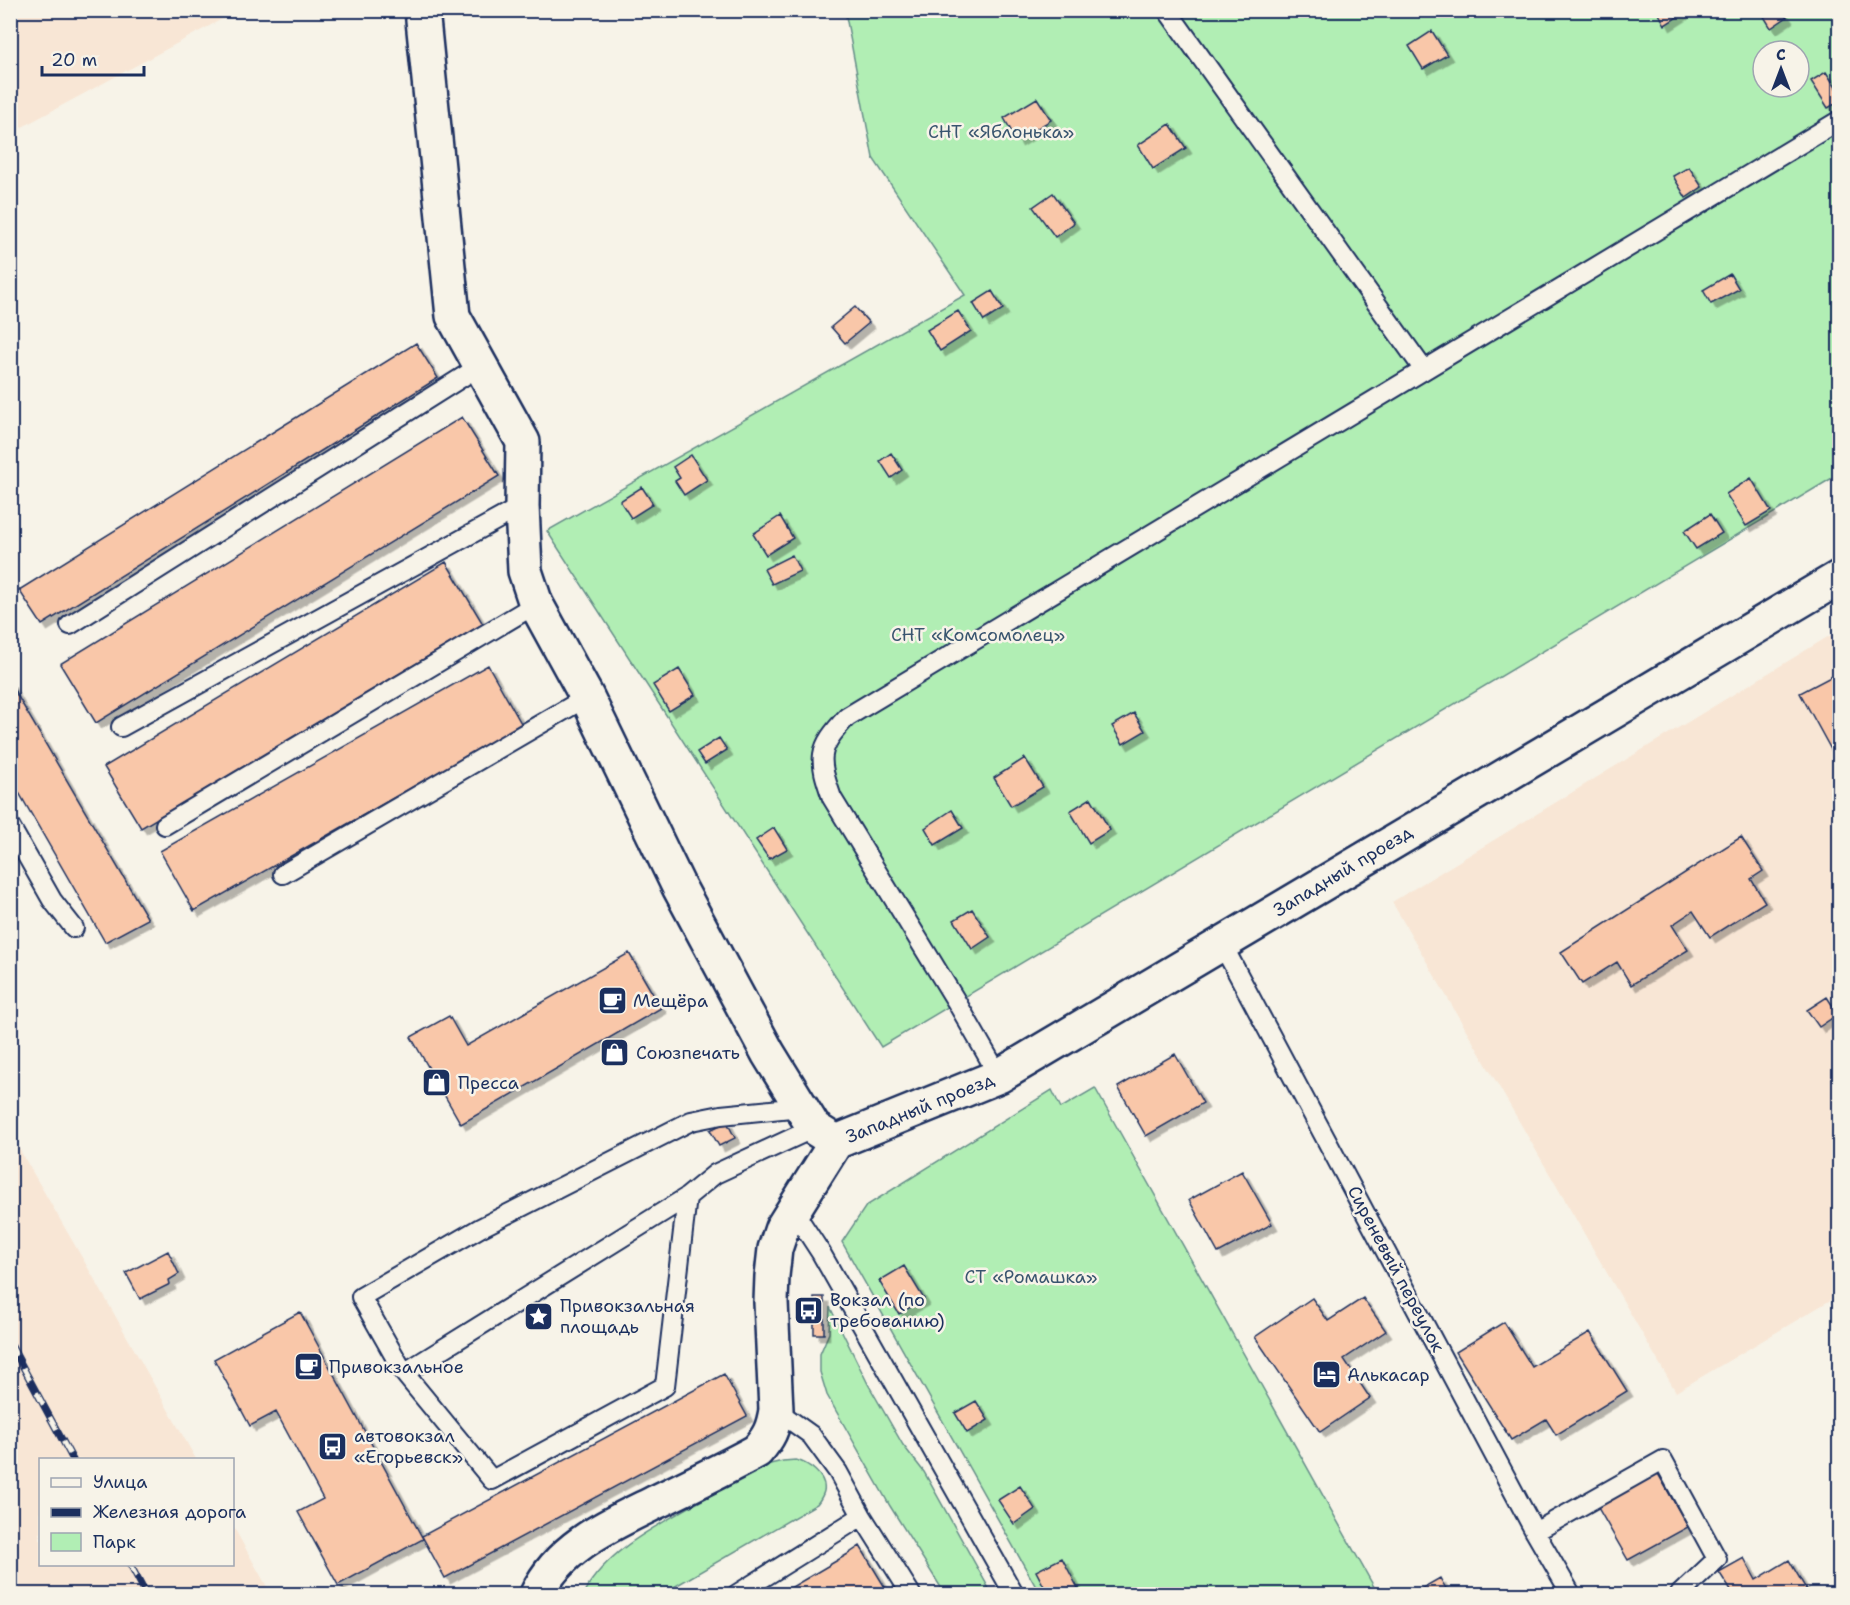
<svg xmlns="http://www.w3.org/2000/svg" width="1850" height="1605" font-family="'Shantell Sans',sans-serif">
	<defs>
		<filter id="shadow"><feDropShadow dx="5.5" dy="5.5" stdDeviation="0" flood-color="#0004"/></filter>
	</defs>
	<rect width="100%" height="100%" fill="#f7f3e8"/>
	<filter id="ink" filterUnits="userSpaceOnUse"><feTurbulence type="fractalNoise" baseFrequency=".0167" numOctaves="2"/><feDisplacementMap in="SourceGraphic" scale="12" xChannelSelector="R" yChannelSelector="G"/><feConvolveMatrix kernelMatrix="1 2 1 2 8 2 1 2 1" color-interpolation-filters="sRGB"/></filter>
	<g filter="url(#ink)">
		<path fill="#f8e6d5" d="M11 10H237V11L11 133Z
			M1839 630V1295L1676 1392 1392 902Z
			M10 1133 95 1280 196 1459 40 1460V1564H232L233 1526 271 1594H11Z"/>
		<path fill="#b1eeb4" stroke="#668e89" stroke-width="1.5" fill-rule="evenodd" d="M845 11H1839V474L881 1047 547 531 965 295 873 158ZM1763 51H1799V87H1763Z
			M1095 1088 1378 1594H1040L842 1242 866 1206 1052 1090 1061 1108Z
			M830 1307 868 1384 903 1445 924 1472 992 1594H945L890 1506 827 1395 820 1372V1354L829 1333Z
			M796 1460C808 1463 827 1476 824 1491 823 1496 820 1500 817 1504L662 1594H583C606 1552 652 1528 693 1505 717 1492 742 1478 766 1465L783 1461Z"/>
		<path fill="#f9c7a9" stroke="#1b2f5e" stroke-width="1.5" filter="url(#shadow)" d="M1657 10H1680L1682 14 1665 25Z
			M1760 10H1782L1787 17 1771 28Z
			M1432 31 1447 55 1423 69 1409 46Z
			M1826 72 1840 94V101L1828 108 1811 81Z
			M1037 98 1051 120 1017 141 1004 118Z
			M1170 124 1186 148 1153 169 1138 145Z
			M1689 167 1702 187 1686 198 1673 176Z
			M1053 193 1074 223 1055 237 1033 207Z
			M1730 274 1739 289 1711 304 1703 290Z
			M992 291 1003 309 984 321 973 303Z
			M855 307 869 323 845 343 831 327Z
			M958 311 971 331 940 351 927 330Z
			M416 343 438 378 42 625 19 590Z
			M462 417 499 476 96 723 60 664Z
			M891 453 902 470 891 478 880 461Z
			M691 455 707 480 684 495 675 481 680 478 673 467Z
			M1751 478 1771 511 1746 526 1726 494Z
			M642 487 653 504 631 518 620 501Z
			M1710 514 1722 533 1696 549 1684 531Z
			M780 516 793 538 766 555 753 534Z
			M792 555 800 571 772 584 764 569Z
			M446 562 483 624 141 828 104 767Z
			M488 665 522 725 194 911 160 851Z
			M679 669 695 695 669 711 653 685Z
			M1840 672V766L1800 693Z
			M10 683 148 919 105 942 10 777Z
			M1134 713 1145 731 1123 744 1112 726Z
			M719 738 727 750 705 764 697 752Z
			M1025 758 1043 787 1011 806 994 778Z
			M1091 798 1110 830 1089 843 1070 811Z
			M952 810 963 828 935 845 925 828Z
			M774 828 787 849 769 859 756 840Z
			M1741 837 1763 871 1751 879 1765 902 1710 937 1693 911 1672 925 1688 950 1631 985 1617 962 1582 984 1561 952Z
			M972 909 990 937 972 949 954 920Z
			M629 953 661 1008 461 1124 411 1037 449 1016 466 1046Z
			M1827 997 1838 1014 1819 1027 1807 1010Z
			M1175 1054 1203 1103 1146 1136 1118 1087Z
			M727 1122 735 1138 719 1146 710 1130Z
			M1242 1171 1272 1224 1218 1253 1189 1200Z
			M168 1251 179 1274 169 1280 170 1284 140 1299 126 1273Z
			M904 1266 924 1299 899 1314 879 1281Z
			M814 1297H824V1334H814Z
			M1312 1298 1328 1321 1363 1298 1386 1331 1344 1359 1370 1398 1320 1432 1255 1337Z
			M300 1312 423 1539 338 1585 298 1512 323 1499 276 1412 250 1426 214 1359Z
			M1504 1322 1532 1367 1590 1332 1627 1391 1556 1435 1546 1419 1511 1440 1456 1352Z
			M724 1374 747 1416 445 1578 422 1536Z
			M976 1401 988 1420 967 1433 955 1413Z
			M1657 1472 1688 1527 1628 1560 1597 1506Z
			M1020 1486 1035 1509 1014 1524 998 1500Z
			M860 1546 889 1594H780L848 1554Z
			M1062 1558 1081 1594H1048L1036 1571Z
			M1744 1558 1756 1580 1789 1560 1809 1594H1733L1719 1572Z
			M1440 1578 1449 1594H1412Z"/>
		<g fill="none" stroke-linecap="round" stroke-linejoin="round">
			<defs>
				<path id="lane" d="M1167 10 1424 370
					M70 625 480 366
					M121 727 522 506
					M165 825 536 604
					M10 826 52 900 74 928
					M283 874 587 697
					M1222 944 1535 1532 1571 1594
					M999 1076 956 1001 832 798C818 758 817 749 847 717L1840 120
					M687 1197 404 1373 361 1297 480 1228 691 1121 721 1115 801 1107
					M793 1210 821 1253 1014 1594
					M404 1373 492 1480 665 1386 687 1197 715 1174 814 1128
					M776 1410 811 1435 838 1472 862 1516 911 1594
					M1535 1532 1663 1460 1717 1559 1680 1594
					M737 1594 862 1516"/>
				<path id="secondary" d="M422 10 453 316 523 442 522 506 525 571 536 604 587 697 679 887 768 1053 814 1128 836 1142
					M836 1142 999 1076 1840 577
					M537 1594C560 1545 612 1524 658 1501 691 1485 724 1469 757 1451 769 1437 773 1429 776 1410L771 1302 772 1276 775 1249 782 1228 836 1142"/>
			</defs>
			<use href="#lane" stroke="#1b2f5e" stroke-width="22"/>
			<use href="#secondary" stroke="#1b2f5e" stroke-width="38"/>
			<use href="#lane" stroke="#f7f3e8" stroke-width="18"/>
			<use href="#secondary" stroke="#f7f3e8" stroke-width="33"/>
			<defs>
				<path id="rail" d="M10 1343 73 1460
					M130 1564 146 1594"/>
			</defs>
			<use href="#rail" stroke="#1b2f5e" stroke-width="7"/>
			<use href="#rail" stroke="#f7f3e8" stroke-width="4.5" stroke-dasharray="14" stroke-linecap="butt"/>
		</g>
	</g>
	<defs>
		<symbol id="cafe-square" viewBox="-11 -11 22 22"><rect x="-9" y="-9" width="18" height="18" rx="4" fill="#1b2f5e" stroke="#f7f3e8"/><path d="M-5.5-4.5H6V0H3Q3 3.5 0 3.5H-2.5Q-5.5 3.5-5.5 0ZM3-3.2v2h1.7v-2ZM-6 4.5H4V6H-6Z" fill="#fff"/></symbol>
		<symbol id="shop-square" viewBox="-11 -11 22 22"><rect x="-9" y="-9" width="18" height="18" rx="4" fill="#1b2f5e" stroke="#f7f3e8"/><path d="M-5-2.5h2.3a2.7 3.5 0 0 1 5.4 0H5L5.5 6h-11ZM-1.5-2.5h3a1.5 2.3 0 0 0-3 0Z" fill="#fff"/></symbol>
		<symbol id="bus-square" viewBox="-11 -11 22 22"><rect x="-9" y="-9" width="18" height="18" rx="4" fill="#1b2f5e" stroke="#f7f3e8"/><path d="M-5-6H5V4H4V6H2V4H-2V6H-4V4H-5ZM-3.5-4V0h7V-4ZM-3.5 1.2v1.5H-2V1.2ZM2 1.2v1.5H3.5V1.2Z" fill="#fff"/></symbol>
		<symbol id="sight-square" viewBox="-11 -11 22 22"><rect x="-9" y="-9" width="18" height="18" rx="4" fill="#1b2f5e" stroke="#f7f3e8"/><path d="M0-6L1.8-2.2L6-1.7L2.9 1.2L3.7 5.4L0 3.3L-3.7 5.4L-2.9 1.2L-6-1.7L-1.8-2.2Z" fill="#fff"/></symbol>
		<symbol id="hotel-square" viewBox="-11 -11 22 22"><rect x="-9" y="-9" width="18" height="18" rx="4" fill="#1b2f5e" stroke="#f7f3e8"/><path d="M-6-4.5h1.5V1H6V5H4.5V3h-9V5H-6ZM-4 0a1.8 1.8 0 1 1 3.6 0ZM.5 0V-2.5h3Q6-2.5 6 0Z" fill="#fff"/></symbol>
	</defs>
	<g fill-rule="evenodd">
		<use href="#cafe-square" x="596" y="984" width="33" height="33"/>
		<use href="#shop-square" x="598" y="1036" width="33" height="33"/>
		<use href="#shop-square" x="420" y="1066" width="33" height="33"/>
		<use href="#bus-square" x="792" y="1294" width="33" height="33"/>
		<use href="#sight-square" x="522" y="1300" width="33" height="33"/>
		<use href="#cafe-square" x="292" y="1350" width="33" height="33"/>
		<use href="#hotel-square" x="1310" y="1358" width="33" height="33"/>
		<use href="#bus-square" x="316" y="1430" width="33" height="33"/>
	</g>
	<g text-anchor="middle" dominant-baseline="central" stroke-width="5" stroke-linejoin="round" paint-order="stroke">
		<g font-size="18" fill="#39556f" stroke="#f7f3e8">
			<text x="1001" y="132">СНТ «Яблонька»</text>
			<text x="978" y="635">СНТ «Комсомолец»</text>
			<text x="1031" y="1277">СТ «Ромашка»</text>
		</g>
		<g font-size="18" fill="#1b2f5e" stroke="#f7f3e8">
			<text transform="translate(1343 871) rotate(-31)">Западный проезд</text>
			<text transform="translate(920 1108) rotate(-22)">Западный проезд</text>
			<text transform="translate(1396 1269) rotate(62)">Сиреневый переулок</text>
		</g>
		<g font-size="18" fill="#1b2f5e" stroke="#f7f3e8" text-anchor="start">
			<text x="633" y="1001">Мещёра</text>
			<text x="636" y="1053">Союзпечать</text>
			<text x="458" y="1083">Пресса</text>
			<text x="830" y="1300">Вокзал (по<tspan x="830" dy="21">требованию)</tspan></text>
			<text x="560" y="1306">Привокзальная<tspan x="560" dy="21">площадь</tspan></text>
			<text x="329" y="1367">Привокзальное</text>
			<text x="1347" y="1375">Алькасар</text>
			<text x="354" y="1436">автовокзал<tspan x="354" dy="21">«Егорьевск»</tspan></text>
		</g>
	</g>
	<rect width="1850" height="1605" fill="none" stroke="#f7f3e8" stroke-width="36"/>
	<rect x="18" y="18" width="1814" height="1569" fill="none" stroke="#1b2f5e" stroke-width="2" filter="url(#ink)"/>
	<rect x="39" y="1458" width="195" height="108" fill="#f7f3e8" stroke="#9fa5b1" stroke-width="1.5"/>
	<rect x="51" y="1478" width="30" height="9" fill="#f7f3e8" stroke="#9fa5b1" stroke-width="1.5"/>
	<text x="93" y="1488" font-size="18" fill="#1b2f5e">Улица</text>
	<rect x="51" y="1508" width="30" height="9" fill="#1b2f5e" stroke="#9fa5b1" stroke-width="1.5"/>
	<text x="93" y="1518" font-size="18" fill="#1b2f5e">Железная дорога</text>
	<rect x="51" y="1533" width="30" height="18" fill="#b1eeb4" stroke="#9fa5b1" stroke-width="1.5"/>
	<text x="93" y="1548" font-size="18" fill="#1b2f5e">Парк</text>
	<g transform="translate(1781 69)"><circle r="28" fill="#f7f3e8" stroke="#9fa5b1" stroke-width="1.5"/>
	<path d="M0-4.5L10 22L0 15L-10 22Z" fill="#1b2f5e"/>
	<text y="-9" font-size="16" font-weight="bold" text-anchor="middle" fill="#1b2f5e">С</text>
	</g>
	<path d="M42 66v9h102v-9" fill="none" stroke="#1b2f5e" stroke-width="3"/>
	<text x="51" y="66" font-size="18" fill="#1b2f5e" stroke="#f7f3e8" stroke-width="4.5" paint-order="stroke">20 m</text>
</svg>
